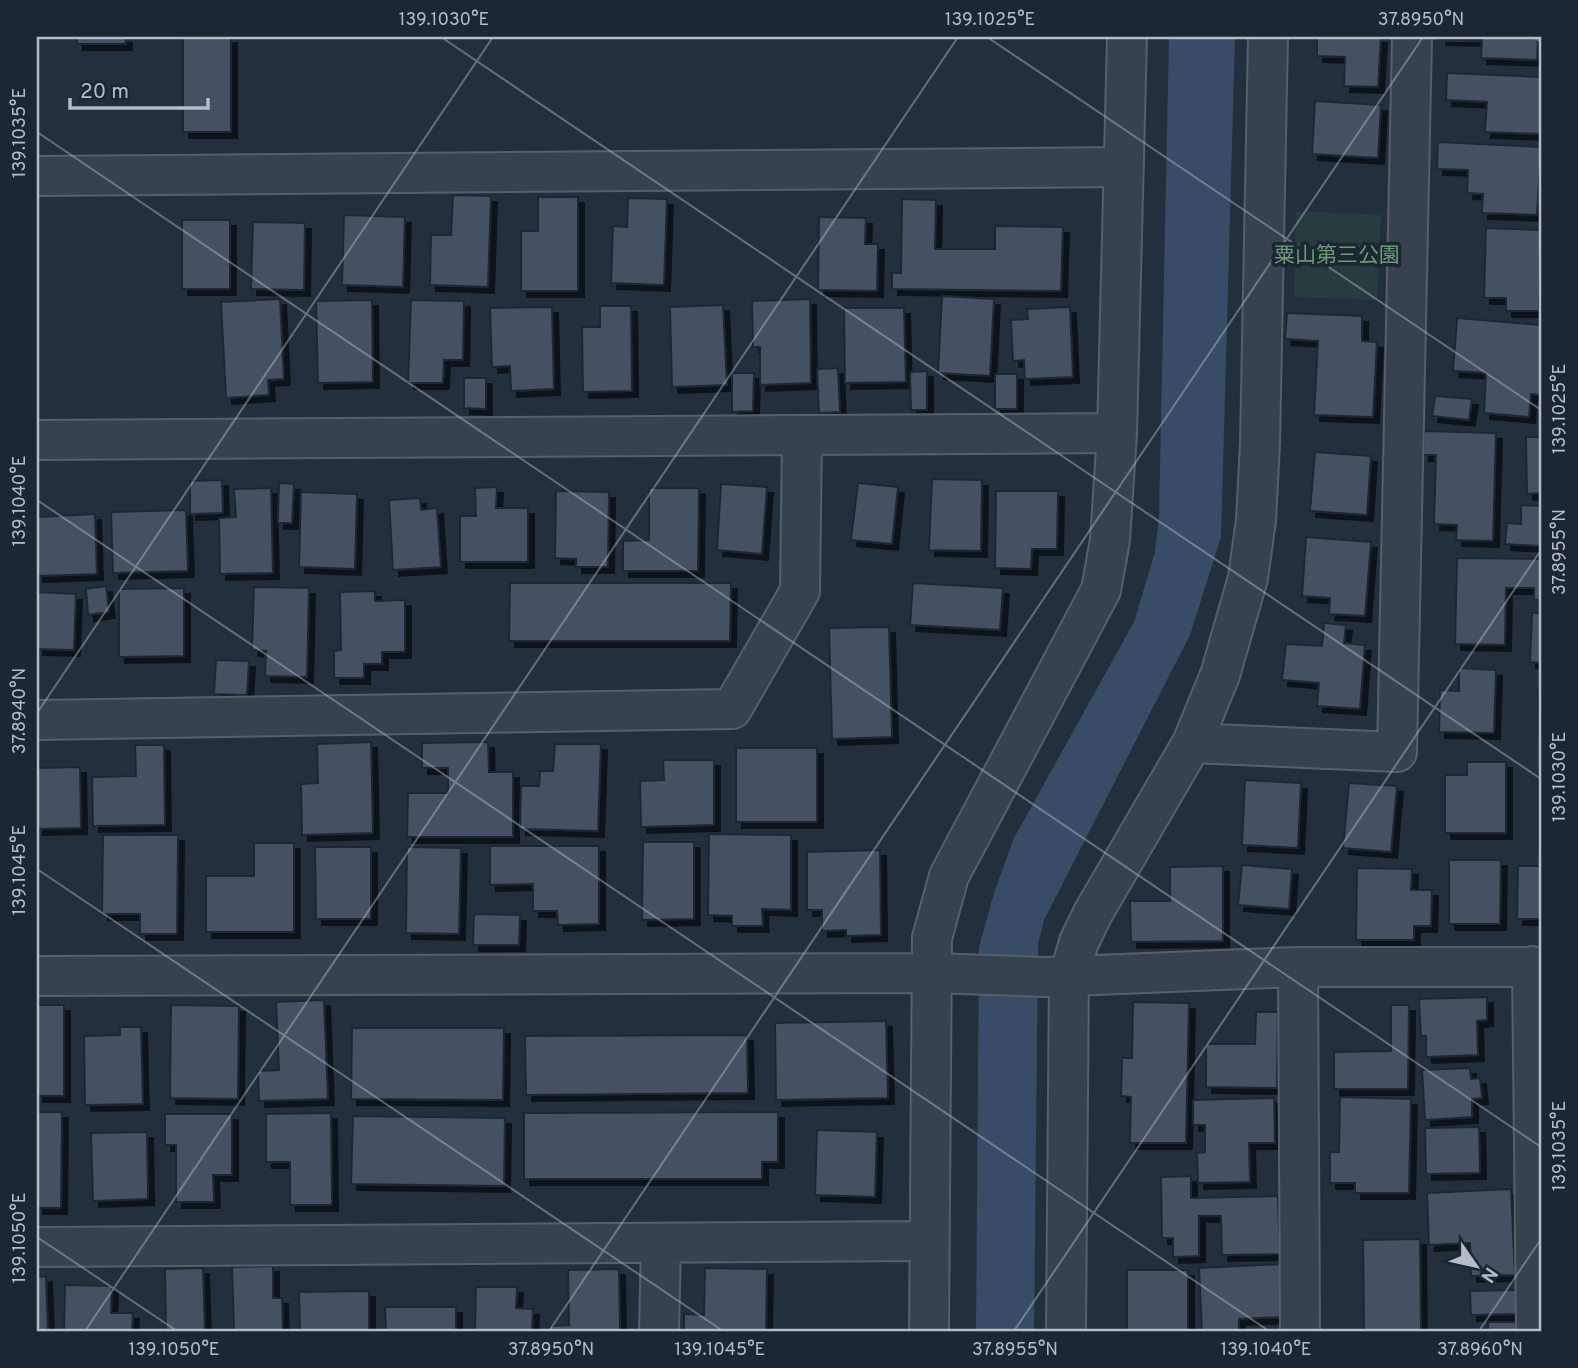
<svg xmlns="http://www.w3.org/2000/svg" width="1578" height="1368" font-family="Overpass,'Noto Sans JP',sans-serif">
	<defs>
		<filter id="shadow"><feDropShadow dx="6" dy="6" stdDeviation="0" flood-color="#0009"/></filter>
	</defs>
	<rect width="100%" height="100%" fill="#242f3e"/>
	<path fill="#263c3f" d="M1296 211 1381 215 1377 300 1294 297Z"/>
	<path fill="#394c67" d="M1169 37H1235L1221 537 1190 635 1044 920 1038 944 1034 1331H976L979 947 994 893 1014 838 1134 622 1155 552 1159 517Z"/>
	<path fill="#455162" stroke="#1f2835" stroke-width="2" filter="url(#shadow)" d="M77 37H126V44H77Z
		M183 37H231V132H183Z
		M1317 37H1381L1378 87 1344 86 1345 57 1317 56Z
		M1440 37H1538L1537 60 1481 58 1482 40 1440 39Z
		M1447 73 1541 77V134L1485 132 1487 102 1446 100Z
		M1315 101 1381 105 1378 158 1312 154Z
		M1438 142 1541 147 1537 215 1482 213 1483 194 1467 193 1468 170 1437 169Z
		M453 195 491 196 488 287 430 285 431 235H451Z
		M538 197H578V291H521V231H538Z
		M628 198 667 199 664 285 611 283 613 226 627 227Z
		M902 199 936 200 935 249H995V226L1063 227 1061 291 892 289V273H901Z
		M344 215 405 217 403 287 342 285Z
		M819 217 866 218 865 244H878L877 291 818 290Z
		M182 220H230V289H182Z
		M253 222 305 223 304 290 251 289Z
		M1486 228 1540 230 1539 311H1506V298H1484Z
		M942 296 994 299 990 376 938 373Z
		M280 299 284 379 268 380 269 395 226 398 221 302Z
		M810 299 811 383 760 385V347H753L752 301Z
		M372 300 373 382 318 383 316 301Z
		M411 300 464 301 463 360H444L443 383H408Z
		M723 305 727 385 672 387 670 307Z
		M600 306H631L632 391 583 392 582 327H600Z
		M552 307 554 389 511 391 510 366 492 367 490 308Z
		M1070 307 1073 377 1025 379 1024 360 1013 361 1011 320 1028 319 1027 309Z
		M844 308H904L906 382 845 383Z
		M1287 313 1362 316V341L1377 342 1373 417 1314 415 1318 341 1285 339Z
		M1457 318 1541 325V395L1531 394 1529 417 1484 413 1486 373 1453 371Z
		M838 368 840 412 819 413 817 369Z
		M927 371V410H911L910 372Z
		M732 373H754L753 411 732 412Z
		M995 374H1017V409H995Z
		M464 378H486V409L464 408Z
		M1435 396 1472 399 1469 420 1432 416Z
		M1424 431 1496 433 1493 541 1456 540 1457 525 1434 524 1436 455H1423Z
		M1526 437H1541V493L1527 494Z
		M1315 452 1371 456 1367 515 1310 511Z
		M932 479 982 480 981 551 929 550Z
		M222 480 223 513 190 514V481Z
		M279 483 294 484 292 523H278Z
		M858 483 898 487 892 544 851 540Z
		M721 484 767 487 762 554 717 550Z
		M497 487 496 508H528V562H460V516H476L475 488Z
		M271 488 273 573 220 574 219 518 236 517 234 489Z
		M649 488H699L698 571H623V541L649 540Z
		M556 491 609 492 608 567H576V559L555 558Z
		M996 491H1058L1057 549H1032L1031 569 995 568Z
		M301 492 357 494 355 569 299 567Z
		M420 498 421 510 437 508 441 567 393 570 389 500Z
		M1521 505 1541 506V546L1505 544 1507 523 1521 524Z
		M186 510 188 571 113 573 111 512Z
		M95 514 97 574 37 576V517Z
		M1306 537 1371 542 1365 616 1329 614 1330 598 1302 596Z
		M1457 558 1541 559V600H1534V588H1506L1505 645 1455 644Z
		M510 583H731L730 641H509Z
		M913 583 1003 588 1000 630 910 625Z
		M106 586 109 612 88 615 86 589Z
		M254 587 309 588 307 677 265 676 266 651 252 650Z
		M184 588V656L119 657V589Z
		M375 591V601L405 600V652H382V664H364V678H334V651L341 650 340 592Z
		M37 592 76 594 74 650 37 649Z
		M1532 613H1541V663L1530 662Z
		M1324 623 1346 625 1344 643 1365 645 1360 709 1317 706 1319 683 1282 680 1286 644 1322 646Z
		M889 627 892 737 832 739 829 628Z
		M216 660 249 661 247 695 214 694Z
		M1459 668 1496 670 1494 733 1439 732 1440 690 1459 691Z
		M1538 691H1541V761Z
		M371 742 373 833 302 835 301 784 318 783 317 744Z
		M488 742 489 772H513V837H407L408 793H448V768H422V743Z
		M555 744H601L598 831 520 829 521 786H539L540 771H553Z
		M135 745H164L165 825 93 826 92 777 136 776Z
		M736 748H817V822H736Z
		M663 760H714V825L641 827 640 781 664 780Z
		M1467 762H1506V833H1445V775H1467Z
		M80 767 81 828 37 829V768Z
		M1538 775H1541V848H1538Z
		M1245 780 1301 783 1298 848 1242 845Z
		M1349 783 1397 786 1391 852 1343 848Z
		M709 834 791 835V910L762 909 763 926H732V916L708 915Z
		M103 835H178L177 934H140V914H102Z
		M643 842H694V919L642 920Z
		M254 843H294V932H206V876H254Z
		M490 846H599V924L558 925 557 911H533V884L490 885Z
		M315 847H371V919H316Z
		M407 847 461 848 459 934 406 933Z
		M880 850 881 935 846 936V930L822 931V910H807V852Z
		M1449 860H1501L1500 924H1449Z
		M1242 865 1292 869 1289 909 1238 905Z
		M1223 866V941L1131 942 1130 901H1170V867Z
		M1518 866H1541V919H1517Z
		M1357 868 1412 869 1411 890H1432L1431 926H1414V940H1356Z
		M474 914 520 915 519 945H473Z
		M1487 997V1020L1477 1021 1478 1055 1426 1057V1036H1421L1419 999Z
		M324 1000 328 1099 259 1101 258 1071 279 1070 276 1002Z
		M1133 1002 1189 1003 1186 1143H1130L1131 1097 1121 1096 1122 1058H1132Z
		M37 1005H64V1096H37Z
		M171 1005 239 1006 238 1099 170 1098Z
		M1391 1005H1409L1408 1089H1334V1052L1391 1051Z
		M1256 1012H1278L1277 1088 1206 1087V1044H1255Z
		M886 1021 888 1098 776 1100 775 1023Z
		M120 1027H141L143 1104 85 1105 84 1036 120 1035Z
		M352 1028H504L503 1100 351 1099Z
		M747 1035 748 1093 526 1095 525 1036Z
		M1470 1068 1471 1079 1480 1078 1482 1098 1472 1099V1117L1425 1120 1422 1070Z
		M1340 1097 1411 1099 1409 1193H1355V1183H1330V1152H1339Z
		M1274 1098 1275 1143H1249L1250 1182 1198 1183 1197 1153 1205 1152V1125H1193V1100Z
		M37 1112H62L61 1208H37Z
		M778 1112V1162H762V1179H524V1113Z
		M331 1113 332 1205H290V1162H266V1114Z
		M165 1114H232V1175H213L214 1202H176V1145H165Z
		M353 1116 505 1118 504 1186 351 1184Z
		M1479 1127 1480 1173 1426 1174 1425 1128Z
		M817 1130 877 1132 875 1197 815 1195Z
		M147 1132 148 1199 93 1201 91 1133Z
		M1191 1176V1198L1278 1196 1280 1254 1222 1255 1221 1216H1199V1256L1173 1257V1238H1162L1161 1177Z
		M1511 1189 1515 1275 1471 1276 1470 1243 1429 1245 1427 1193Z
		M1420 1239 1421 1331H1364L1363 1240Z
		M1282 1264 1284 1317 1239 1319V1331H1202L1199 1268Z
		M273 1266V1298H282L283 1331H234L232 1267Z
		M203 1268 205 1331H166L165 1269Z
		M705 1268 767 1269 766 1331H684V1314L704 1315Z
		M619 1269 620 1331H550V1326L569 1325 568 1270Z
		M1127 1270H1188V1331H1127Z
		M46 1276 48 1331H37V1277Z
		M65 1285 112 1286 111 1313H133L132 1331H64Z
		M476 1287H517L516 1308 533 1309 532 1331H475Z
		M1516 1290V1314L1471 1315 1470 1291Z
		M369 1291V1331H300L299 1292Z
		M385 1307H456V1331H386Z
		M1488 1322H1520V1331H1488Z"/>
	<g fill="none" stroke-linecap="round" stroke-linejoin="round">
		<defs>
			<path id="minor" d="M37 176 1124 167
				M37 440 1117 433
				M37 720 732 709 800 591 802 435
				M1192 743 1397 752 1412 37
				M1532 966 1536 1331
				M1298 967 1300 1331
				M37 976 932 973 1045 977 1298 967H1541
				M37 1247 929 1241
				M659 1331 661 1244
				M929 1331 932 938 949 876 1101 590 1110 540 1117 433 1127 37
				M1066 1331 1069 976 1079 942 1093 913 1192 743 1220 675 1248 578 1256 520 1260 443 1268 37"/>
		</defs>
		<use href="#minor" stroke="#565f6c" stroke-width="42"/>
		<use href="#minor" stroke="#38414e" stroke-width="38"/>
	</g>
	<path fill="none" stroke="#b4bcc9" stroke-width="2" stroke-opacity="0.45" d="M441 37 1541 779M987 37 1541 410M1533 37 1541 42M37 132 1541 1147M37 500 1269 1331M37 713 493 37M37 869 723 1331M37 1237 177 1331M85 1331 958 37M549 1331 1423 37M1014 1331 1541 550M1479 1331 1541 1239"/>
	<g text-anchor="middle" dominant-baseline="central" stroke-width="7" stroke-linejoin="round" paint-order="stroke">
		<g font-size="21" fill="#6b9a76" stroke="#1d2633">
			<text x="1337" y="256">粟山第三公園</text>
		</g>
	</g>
	<rect width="1578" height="1368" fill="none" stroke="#1d2633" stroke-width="77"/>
	<g transform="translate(1476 1266) rotate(124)" stroke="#1d2633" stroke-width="5" paint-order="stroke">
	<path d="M0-5L12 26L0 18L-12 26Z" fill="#b4bcc9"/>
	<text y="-10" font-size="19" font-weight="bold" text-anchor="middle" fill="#b4bcc9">N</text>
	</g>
	<path d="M70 98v10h138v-10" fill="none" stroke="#b4bcc9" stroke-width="3.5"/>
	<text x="80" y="98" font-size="21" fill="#b4bcc9" stroke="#1d2633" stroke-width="5" paint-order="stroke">20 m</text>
	<rect x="38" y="38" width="1502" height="1292" fill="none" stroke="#b4bcc9" stroke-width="2.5"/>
	<g font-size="18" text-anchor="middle" fill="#b4bcc9">
		<text x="444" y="25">139.1030°E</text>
		<text x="990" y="25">139.1025°E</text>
		<text x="1421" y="25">37.8950°N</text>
		<text transform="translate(19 133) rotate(-90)" y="6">139.1035°E</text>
		<text transform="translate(1559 409) rotate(-90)" y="6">139.1025°E</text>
		<text transform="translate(19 501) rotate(-90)" y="6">139.1040°E</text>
		<text transform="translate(1559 552) rotate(-90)" y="6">37.8955°N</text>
		<text transform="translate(19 711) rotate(-90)" y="6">37.8940°N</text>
		<text transform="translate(1559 777) rotate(-90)" y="6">139.1030°E</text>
		<text transform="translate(19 870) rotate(-90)" y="6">139.1045°E</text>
		<text transform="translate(1559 1146) rotate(-90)" y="6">139.1035°E</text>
		<text transform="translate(19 1238) rotate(-90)" y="6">139.1050°E</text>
		<text x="174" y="1355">139.1050°E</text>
		<text x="551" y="1355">37.8950°N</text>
		<text x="720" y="1355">139.1045°E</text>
		<text x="1015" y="1355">37.8955°N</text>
		<text x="1266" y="1355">139.1040°E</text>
		<text x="1480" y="1355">37.8960°N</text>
	</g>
</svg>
